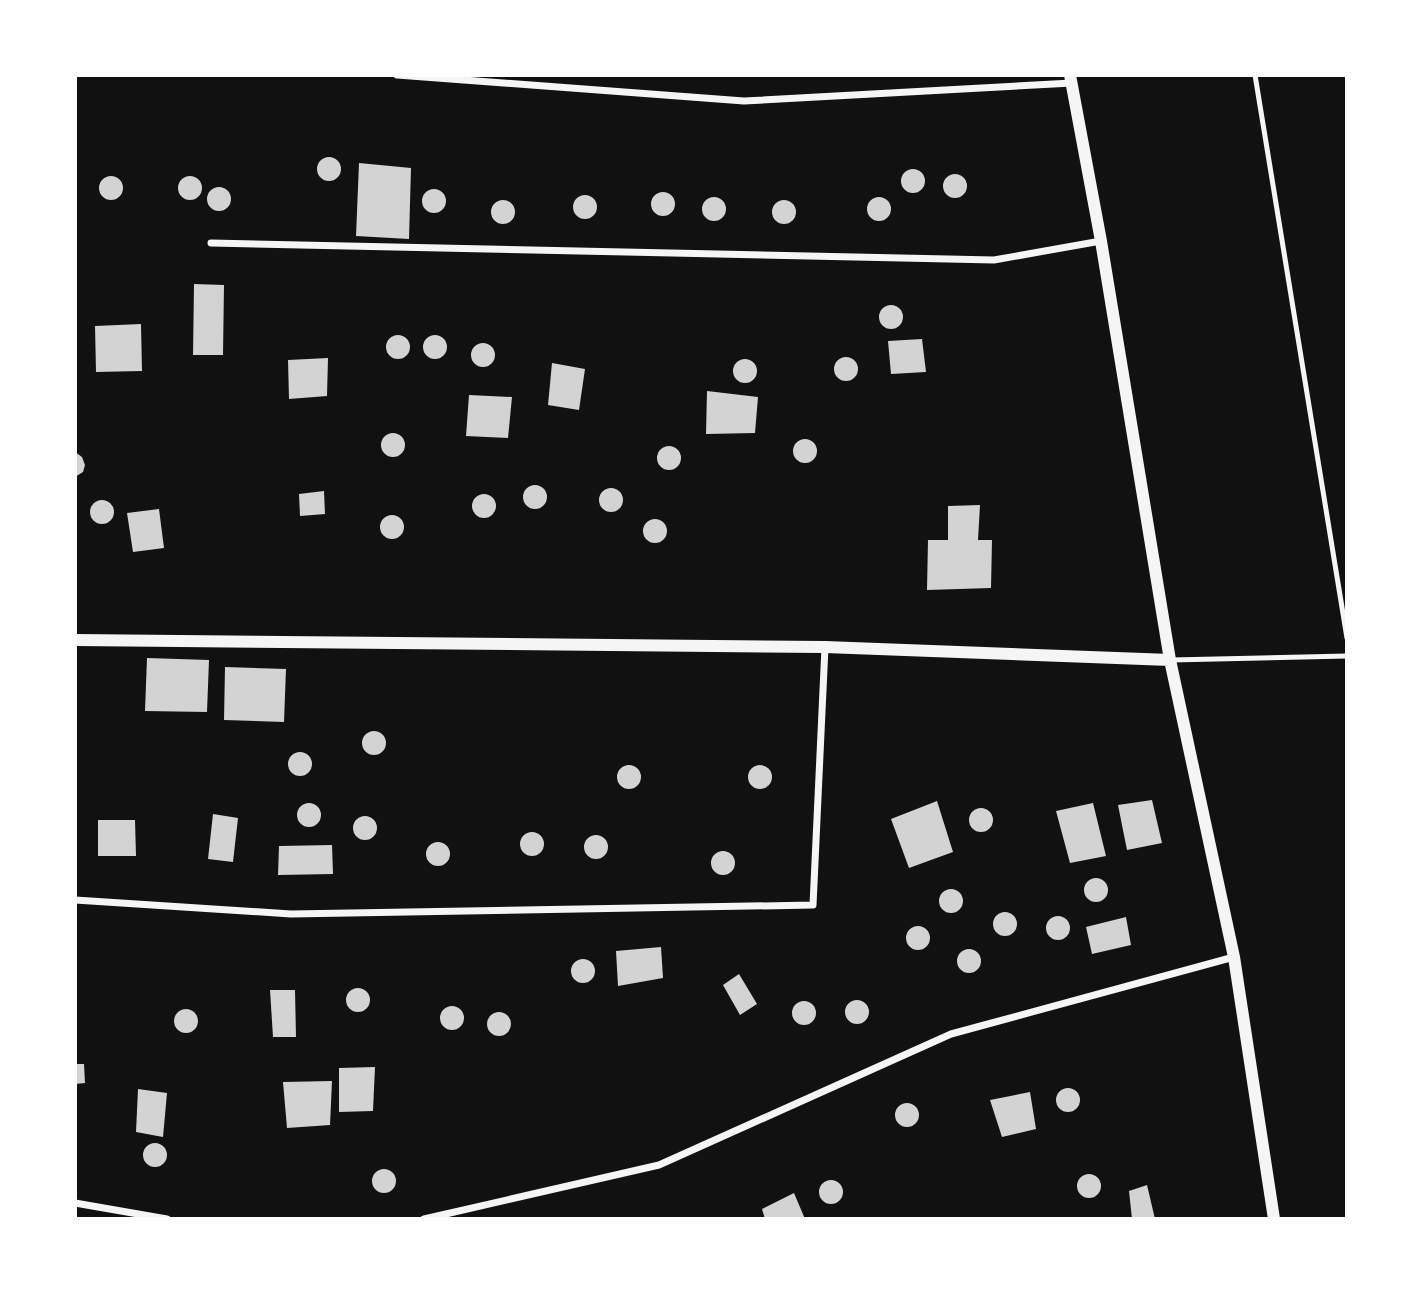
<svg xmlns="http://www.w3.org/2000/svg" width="1422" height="1294" font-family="Merriweather,serif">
	<rect width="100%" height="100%" fill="#111"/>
	<path fill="#d3d3d3" d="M317 169a12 12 0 1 1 24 0a12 12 0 1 1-24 0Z
		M359 163 411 168 409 239 356 236Z
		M901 181a12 12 0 1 1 24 0a12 12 0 1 1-24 0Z
		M943 186a12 12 0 1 1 24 0a12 12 0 1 1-24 0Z
		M178 188a12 12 0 1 1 24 0a12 12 0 1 1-24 0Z
		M99 188a12 12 0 1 1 24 0a12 12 0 1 1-24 0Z
		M207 199a12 12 0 1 1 24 0a12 12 0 1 1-24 0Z
		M422 201a12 12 0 1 1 24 0a12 12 0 1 1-24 0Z
		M651 204a12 12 0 1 1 24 0a12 12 0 1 1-24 0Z
		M573 207a12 12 0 1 1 24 0a12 12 0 1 1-24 0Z
		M702 209a12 12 0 1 1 24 0a12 12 0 1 1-24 0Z
		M867 209a12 12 0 1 1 24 0a12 12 0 1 1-24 0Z
		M491 212a12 12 0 1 1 24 0a12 12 0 1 1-24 0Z
		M772 212a12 12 0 1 1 24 0a12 12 0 1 1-24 0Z
		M194 284 224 285 223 355H193Z
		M879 317a12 12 0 1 1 24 0a12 12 0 1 1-24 0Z
		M141 324 142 371 96 372 95 326Z
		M386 347a12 12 0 1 1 24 0a12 12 0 1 1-24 0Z
		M423 347a12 12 0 1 1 24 0a12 12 0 1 1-24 0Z
		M922 339 926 372 891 374 888 341Z
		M471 355a12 12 0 1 1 24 0a12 12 0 1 1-24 0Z
		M834 369a12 12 0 1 1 24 0a12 12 0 1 1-24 0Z
		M328 358 327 396 289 399 288 360Z
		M733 371a12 12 0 1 1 24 0a12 12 0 1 1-24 0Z
		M552 363 585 369 579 410 548 405Z
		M707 391 758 397 755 433 706 434Z
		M469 395 512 397 508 438 466 436Z
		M381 445a12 12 0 1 1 24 0a12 12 0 1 1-24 0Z
		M793 451a12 12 0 1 1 24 0a12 12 0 1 1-24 0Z
		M657 458a12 12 0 1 1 24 0a12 12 0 1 1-24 0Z
		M75 452 82 457 85 465 83 472 75 477Z
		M523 497a12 12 0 1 1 24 0a12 12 0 1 1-24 0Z
		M599 500a12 12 0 1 1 24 0a12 12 0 1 1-24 0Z
		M324 491 325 514 300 516 299 494Z
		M472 506a12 12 0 1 1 24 0a12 12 0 1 1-24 0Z
		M90 512a12 12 0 1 1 24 0a12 12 0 1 1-24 0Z
		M980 505 978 540H992L991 588 927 590 928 540H948V506Z
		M159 509 164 548 133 552 127 513Z
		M380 527a12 12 0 1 1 24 0a12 12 0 1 1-24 0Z
		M643 531a12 12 0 1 1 24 0a12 12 0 1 1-24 0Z
		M147 658 209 660 207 712 145 711Z
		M225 667 286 669 284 722 224 720Z
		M362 743a12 12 0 1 1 24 0a12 12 0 1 1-24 0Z
		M288 764a12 12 0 1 1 24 0a12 12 0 1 1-24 0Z
		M617 777a12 12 0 1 1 24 0a12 12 0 1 1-24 0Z
		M748 777a12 12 0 1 1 24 0a12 12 0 1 1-24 0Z
		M1152 800 1162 843 1127 850 1118 805Z
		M937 801 953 852 909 868 891 819Z
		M297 815a12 12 0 1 1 24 0a12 12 0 1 1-24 0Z
		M1093 803 1106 856 1070 863 1056 811Z
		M969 820a12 12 0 1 1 24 0a12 12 0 1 1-24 0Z
		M213 814 238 818 233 862 208 859Z
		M353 828a12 12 0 1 1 24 0a12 12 0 1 1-24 0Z
		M98 820H135L136 856H98Z
		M520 844a12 12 0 1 1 24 0a12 12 0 1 1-24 0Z
		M584 847a12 12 0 1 1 24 0a12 12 0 1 1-24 0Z
		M426 854a12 12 0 1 1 24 0a12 12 0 1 1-24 0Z
		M332 845 333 874 278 875 279 846Z
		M711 863a12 12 0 1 1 24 0a12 12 0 1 1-24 0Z
		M1084 890a12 12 0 1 1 24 0a12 12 0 1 1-24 0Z
		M939 901a12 12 0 1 1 24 0a12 12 0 1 1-24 0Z
		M993 924a12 12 0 1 1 24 0a12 12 0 1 1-24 0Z
		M1046 928a12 12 0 1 1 24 0a12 12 0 1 1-24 0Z
		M1126 917 1131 945 1092 954 1086 927Z
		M906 938a12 12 0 1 1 24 0a12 12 0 1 1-24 0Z
		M661 947 663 978 618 986 616 951Z
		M957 961a12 12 0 1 1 24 0a12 12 0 1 1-24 0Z
		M571 971a12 12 0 1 1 24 0a12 12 0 1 1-24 0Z
		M739 974 757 1004 740 1015 723 985Z
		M346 1000a12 12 0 1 1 24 0a12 12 0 1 1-24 0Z
		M270 990H295L296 1037H273Z
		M845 1012a12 12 0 1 1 24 0a12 12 0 1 1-24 0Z
		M792 1013a12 12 0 1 1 24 0a12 12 0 1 1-24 0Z
		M440 1018a12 12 0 1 1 24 0a12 12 0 1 1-24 0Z
		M174 1021a12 12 0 1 1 24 0a12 12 0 1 1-24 0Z
		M487 1024a12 12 0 1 1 24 0a12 12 0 1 1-24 0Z
		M75 1064H84L85 1083 75 1084Z
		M375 1067 373 1111 339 1112V1068Z
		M332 1081 330 1125 287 1128 283 1082Z
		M1056 1100a12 12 0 1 1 24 0a12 12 0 1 1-24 0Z
		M138 1089 167 1093 163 1137 136 1132Z
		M1030 1092 1036 1129 1002 1137 990 1100Z
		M895 1115a12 12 0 1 1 24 0a12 12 0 1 1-24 0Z
		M143 1155a12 12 0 1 1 24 0a12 12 0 1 1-24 0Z
		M372 1181a12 12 0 1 1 24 0a12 12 0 1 1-24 0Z
		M1077 1186a12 12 0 1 1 24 0a12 12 0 1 1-24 0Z
		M819 1192a12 12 0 1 1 24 0a12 12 0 1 1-24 0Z
		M1147 1185 1155 1219H1132L1129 1191Z
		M794 1193 805 1219H765L762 1209Z"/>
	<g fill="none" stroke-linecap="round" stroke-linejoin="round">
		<path stroke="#f5f5f5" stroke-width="5" d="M1255 75 1347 638
			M1171 660 1347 656"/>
		<path stroke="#f5f5f5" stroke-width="7" d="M397 75 744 101 1072 83
			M211 243 994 260 1101 241
			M75 900 291 914 813 905 825 647
			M75 1203 167 1219
			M424 1219 659 1165 951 1034 1234 957"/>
		<path stroke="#f5f5f5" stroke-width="12" d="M1070 75 1101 241 1170 660 1234 957 1274 1219
			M75 640 825 647 1170 660"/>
	</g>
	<rect width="1422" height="1294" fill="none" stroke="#ffffff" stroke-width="154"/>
</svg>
